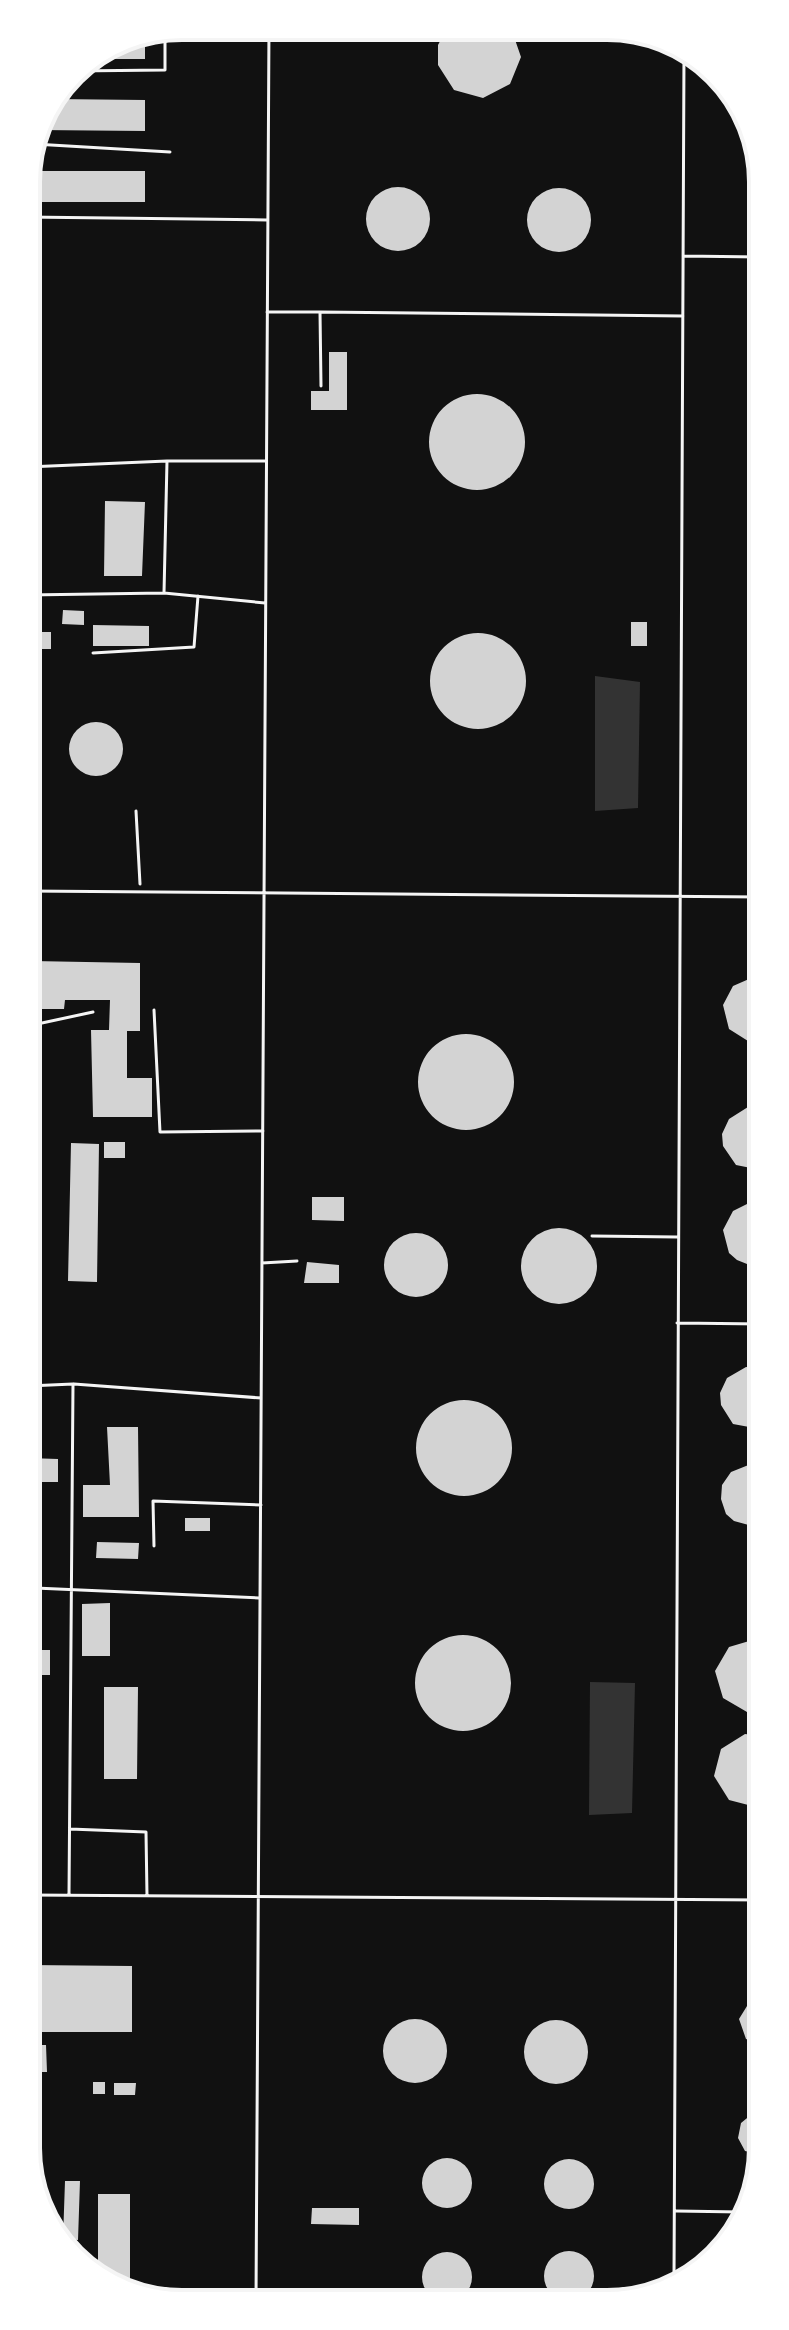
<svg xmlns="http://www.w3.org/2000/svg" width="789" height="2330" font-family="Karla,sans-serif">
	<rect width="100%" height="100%" fill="#111"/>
	<path fill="#333" d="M595 676 640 682 638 808 595 811Z
		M590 1682 635 1683 632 1813 589 1815Z"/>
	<path fill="#d3d3d3" d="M447 28H511L521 57 510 84 483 98 454 90 438 65V45Z
		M145 33V59H89L123 38Z
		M52 99 145 100V131L38 130 42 112Z
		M26 171H145V202H26Z
		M366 219a32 32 0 1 1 64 0a32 32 0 1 1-64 0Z
		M527 220a32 32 0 1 1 64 0a32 32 0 1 1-64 0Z
		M329 352H347V410H311V391H329Z
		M429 442a48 48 0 1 1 96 0a48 48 0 1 1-96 0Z
		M105 501 145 502 142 576H104Z
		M63 610 84 611V625L62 624Z
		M631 622H647V646H631Z
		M93 625 149 626V646H93Z
		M28 632H51V649H29Z
		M430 681a48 48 0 1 1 96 0a48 48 0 1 1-96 0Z
		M69 749a27 27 0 1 1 54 0a27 27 0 1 1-54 0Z
		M32 961 140 963V1031H127V1078H152V1117H93L91 1030H109L110 1000H65L64 1009H31Z
		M761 979V1041H748L729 1029 723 1005 733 986 749 979Z
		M418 1082a48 48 0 1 1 96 0a48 48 0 1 1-96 0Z
		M748 1107 761 1108V1170L736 1165 723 1146 722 1134 729 1119Z
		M104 1142H125V1158H104Z
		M71 1143 99 1144 97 1282 68 1281Z
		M312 1197H344V1221L312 1220Z
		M761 1204V1266H752L737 1260 729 1253 723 1230 733 1211 749 1203Z
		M521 1266a38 38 0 1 1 76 0a38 38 0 1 1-76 0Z
		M384 1265a32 32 0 1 1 64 0a32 32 0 1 1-64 0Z
		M307 1262 339 1265V1283H304Z
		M746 1367 762 1368 760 1429 733 1424 721 1405 720 1393 727 1378Z
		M416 1448a48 48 0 1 1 96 0a48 48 0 1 1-96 0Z
		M107 1427H138L139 1517H83V1485H110Z
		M28 1458 58 1459V1482H28Z
		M751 1464 762 1465V1526L756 1527 734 1521 726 1514 721 1499 722 1485 731 1472Z
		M185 1518H210V1531H185Z
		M97 1542 139 1543 138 1559 96 1558Z
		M110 1603V1656H82V1604Z
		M415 1683a48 48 0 1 1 96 0a48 48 0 1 1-96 0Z
		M756 1639 762 1641V1711L747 1712 723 1698 715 1671 729 1647Z
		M35 1650H50V1675H35Z
		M104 1687H138L137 1779H104Z
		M745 1734 762 1736V1805L756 1807 729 1800 714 1776 721 1749Z
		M29 1965 132 1966V2032H29Z
		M762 2002 763 2044H760L746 2039 739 2019 747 2006Z
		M383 2051a32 32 0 1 1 64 0a32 32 0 1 1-64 0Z
		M524 2052a32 32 0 1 1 64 0a32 32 0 1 1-64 0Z
		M29 2045H46L47 2072H29Z
		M93 2082H105V2094H93Z
		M114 2083H136L135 2095H114Z
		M752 2114H763V2155L745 2151 738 2138 741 2123Z
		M422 2183a25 25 0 1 1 50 0a25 25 0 1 1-50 0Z
		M544 2184a25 25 0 1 1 50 0a25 25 0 1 1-50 0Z
		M65 2181H80L78 2240 63 2239Z
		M98 2194H130V2286L98 2272Z
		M312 2208H359V2225L311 2224Z
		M544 2276a25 25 0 1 1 50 0a25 25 0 1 1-50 0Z
		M422 2277a25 25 0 1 1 50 0a25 25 0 1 1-50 0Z"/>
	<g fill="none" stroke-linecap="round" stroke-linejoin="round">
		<path stroke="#f5f5f5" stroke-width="3" d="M136 811 140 884"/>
		<path stroke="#f5f5f5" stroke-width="3" d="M74 71 165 70V29
			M34 144 170 152
			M26 217 267 220
			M683 256 760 257
			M267 312H320L321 386
			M320 312 683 316
			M265 461H167L164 593 265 603
			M27 467 167 461
			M27 595 164 593
			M93 653 194 647 198 596
			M27 891 761 897
			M154 1010 160 1132 263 1131
			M28 1026 93 1012
			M592 1236 677 1237
			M262 1263 297 1261
			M677 1323 762 1324
			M74 1384 261 1398
			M28 1386 73 1384 69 1895
			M154 1546 153 1501 261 1505
			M35 1588 259 1598
			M70 1829 146 1832 147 1896
			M29 1895 762 1900
			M676 2211 741 2212
			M674 2280 684 54
			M256 2301 269 27"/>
	</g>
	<path d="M0 0H789V2330H0ZM182 40H607A142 142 0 0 1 749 182V2148A142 142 0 0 1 607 2290H182A142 142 0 0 1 40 2148V182A142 142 0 0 1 182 40Z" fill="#fff" fill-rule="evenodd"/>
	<path fill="none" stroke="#f5f5f5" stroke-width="4" d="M182 40H607A142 142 0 0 1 749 182V2148A142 142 0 0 1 607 2290H182A142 142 0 0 1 40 2148V182A142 142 0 0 1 182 40Z"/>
</svg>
